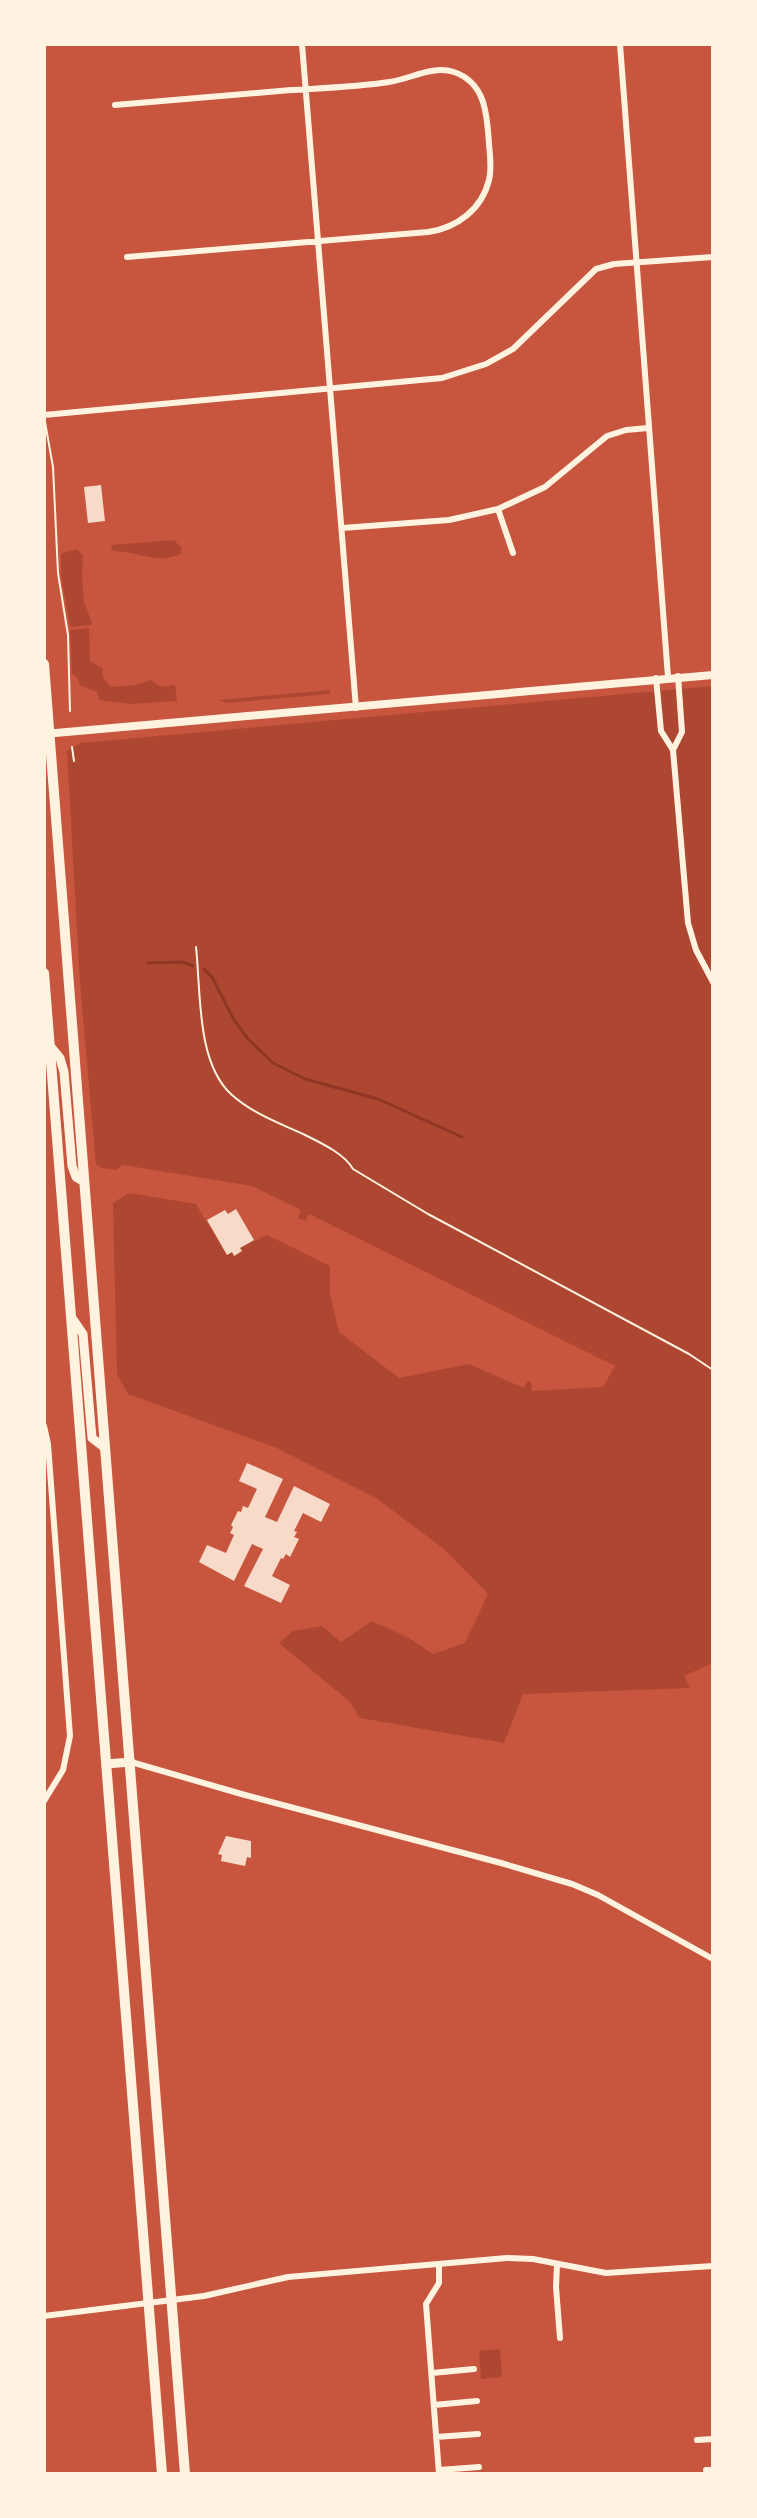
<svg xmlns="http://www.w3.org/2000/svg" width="757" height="2518" font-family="'Asap Condensed',sans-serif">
	<rect width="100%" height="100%" fill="#c8553d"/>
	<path fill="#ae4732" d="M174 540 182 548 181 554C156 565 138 551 113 551L111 548 112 545Z
		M77 549 83 556 82 575 84 602 92 623 91 625 70 627 61 574V554Z
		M89 628 90 661 102 668 103 678 111 687 135 685 151 680 161 687 175 685 177 701 131 704 100 700 97 692 80 685 77 677 72 674 70 630Z
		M713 686V1663L684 1676 690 1688 523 1694 504 1743 360 1718 349 1701 279 1643 293 1631 322 1626 341 1642 372 1621 409 1638 433 1654 465 1643 488 1594 444 1549 376 1498 277 1448 128 1394 117 1374 113 1203 129 1193 196 1204 227 1255 232 1252 235 1256 242 1251 240 1248 267 1235 330 1266V1294L339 1332 399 1378 469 1364 524 1388 527 1381H531L532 1391 603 1387 615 1366 309 1214 305 1221 298 1218 301 1210 252 1186 123 1165 116 1170 102 1168 96 1164 80 983 67 751 80 743Z
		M330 690V694L226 703 218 700Z
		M500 2349 502 2377 481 2379 479 2351Z"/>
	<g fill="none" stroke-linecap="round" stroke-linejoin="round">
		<path stroke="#8f3625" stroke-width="3" d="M148 963 182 962 193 966
			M204 969 212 977 234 1020 248 1039 273 1063 305 1079 378 1099 462 1137"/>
	</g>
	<path fill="#f7dbc8" d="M101 485 105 521 88 523 84 487Z
		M236 1209 254 1240 240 1248 242 1251 234 1256 232 1252 227 1255 207 1220 225 1210 228 1214Z
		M247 1463 283 1479 265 1517 277 1522 294 1486 330 1504 321 1522 303 1513 294 1531 297 1532 294 1537 299 1539 290 1557 286 1554 283 1559 281 1558 272 1576 290 1585 281 1603 244 1586 263 1549 252 1544 234 1581 199 1562 207 1545 226 1553 234 1535 230 1533 233 1527 231 1525 238 1511 241 1512 243 1506 248 1508 257 1489 239 1481Z
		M226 1836 251 1841V1858L247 1857 245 1866 221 1861 222 1855 218 1854Z"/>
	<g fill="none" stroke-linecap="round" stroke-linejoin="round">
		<path stroke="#fff3e0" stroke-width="2" d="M44 344V363
			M45 422 53 467 58 573 68 635 70 711
			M72 747 74 761
			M196 947C201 991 196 1063 232 1095 252 1113 279 1123 303 1134 319 1142 344 1153 353 1169L428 1214 689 1354 713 1370"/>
		<path stroke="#fff3e0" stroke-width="6" d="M302 44 356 708
			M620 44 668 677
			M115 105C174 100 232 95 291 90 324 88 357 87 389 82 411 79 432 65 454 72 486 83 487 115 489 144 490 156 492 168 489 180 482 209 457 228 428 232L127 257
			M44 415 442 378 486 364 513 349 596 269 614 264 713 257
			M498 509 513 553
			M342 528 449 520 498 509 545 487 607 436 626 430 648 428
			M656 678 661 731 673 750 688 923 696 950 713 982
			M673 750 682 732 678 676
			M44 1426 48 1444 70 1736 63 1770 44 1801
			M131 1762 245 1795 501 1863 572 1884 598 1895 713 1959
			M439 2264V2283L426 2304 439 2474
			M557 2264 556 2287 560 2338
			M44 2316 204 2296 288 2277 507 2258 533 2259 606 2273 713 2266
			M432 2373 474 2369
			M434 2405 477 2401
			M436 2437 478 2434
			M697 2440 713 2439
			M439 2470 479 2467
			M706 2470H713"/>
		<path stroke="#fff3e0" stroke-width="8" d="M44 734 713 675"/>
		<path stroke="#fff3e0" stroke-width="9" d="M51 1047 60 1058 64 1072 72 1166 76 1177 83 1181
			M72 1318 83 1334 92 1438 105 1448
			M106 1764 131 1762"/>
		<path stroke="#fff3e0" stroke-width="10" d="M44 664 185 2474
			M44 973 162 2474"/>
	</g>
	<rect width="757" height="2518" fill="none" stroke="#fff3e0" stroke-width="92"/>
</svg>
